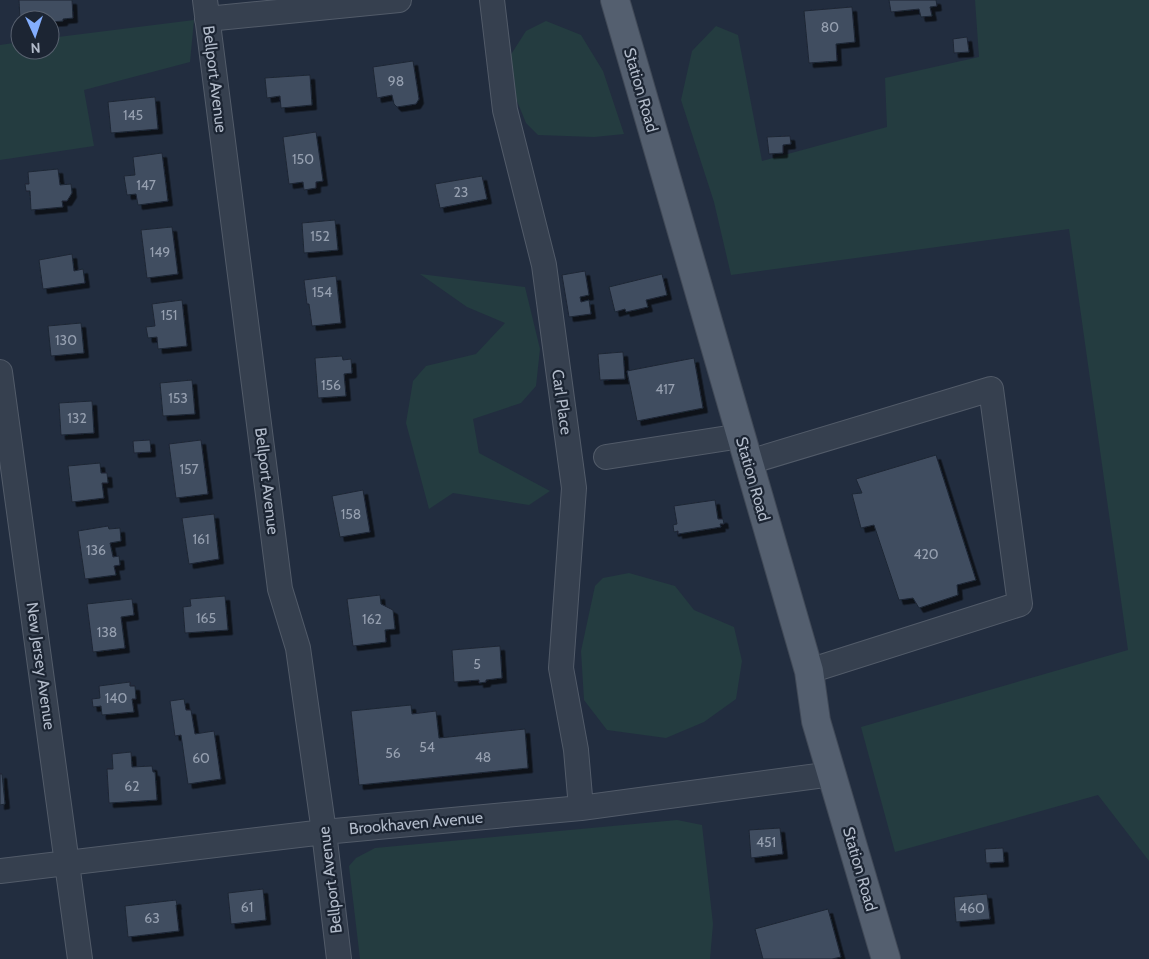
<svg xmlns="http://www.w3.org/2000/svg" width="1149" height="959" font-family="Cabin,sans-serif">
	<defs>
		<filter id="shadow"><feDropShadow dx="4.5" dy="4.5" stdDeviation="0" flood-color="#0009"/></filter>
	</defs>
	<rect width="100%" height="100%" fill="#222d3f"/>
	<path fill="#243c40" d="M975 0H1149V861L1098 795 895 852 861 727 1128 650 1069 229 731 275 714 202 681 100 692 51 716 26 738 35 762 161 887 127 885 78 979 57Z
		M194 20 190 62 84 90 94 146 0 160V45L20 42V50H50V38Z
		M546 21 581 35 603 71 624 134 594 137 538 135 526 123 508 79 510 56 526 31Z
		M420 274 525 287 540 349 536 386 521 403 473 419 479 453 550 491 529 505 453 493 429 509 406 423 413 381 426 366 476 354 505 323 467 307Z
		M629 573 675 586 694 610 734 627 742 661 736 699 704 722 666 738 607 730 584 700 581 651 595 586 603 578Z
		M677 820 702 825 713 924 710 959H360L349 866 356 858 375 848Z"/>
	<path fill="#414d61" stroke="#1e2735" filter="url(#shadow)" d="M19 0H72L73 18 63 19V21L50 22V20L20 19Z
		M889 0H936L937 6 930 7 932 16 921 17 919 9 891 12Z
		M852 7 855 42 836 44 837 61 809 63 804 11Z
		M967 37 969 52 954 53 953 39Z
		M413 61 419 99 416 104 397 107 394 104 392 95 377 98 373 67Z
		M310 75 312 105 281 108 280 96 267 98 265 78Z
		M155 97 158 129 111 133 108 102Z
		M316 132 323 181 316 182V188L304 190 303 182 289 184 283 137Z
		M790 136 791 144 783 145V153L769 154 767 137Z
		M162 153 168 201 138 205 136 194 127 195 124 176 135 175 133 157Z
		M58 169 60 185 71 184 72 193 67 201H62L63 207 31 210 30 191H26L25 184H29L28 172Z
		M482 176 487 199 440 208 435 184Z
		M335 220 338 250 304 253 302 223Z
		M172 227 178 274 147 278 141 230Z
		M72 254 74 271 83 269 85 283 43 289 39 260Z
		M585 271 589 295 580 297 581 302 589 300 591 314 569 317 562 275Z
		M662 274 667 295 646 300 648 307 626 312 625 309 615 312 609 287Z
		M336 276 341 323 312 326 309 304H307L304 280Z
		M182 300 187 346 158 349 157 337 148 338 146 327 155 326 152 304Z
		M81 323 84 353 51 356 48 326Z
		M623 352 625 379 600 380 598 354Z
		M342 356 343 360 351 359 352 373 344 374 346 396 318 398 315 358Z
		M694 358 703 408 637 421 627 371Z
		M192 380 195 414 163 416 160 383Z
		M92 401 94 433 61 435 59 403Z
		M150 440 151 452 134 453 133 441Z
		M201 440 208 494 176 498 169 444Z
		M936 455 976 580 957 585 958 595 919 608 913 598 899 600 874 525 861 528 852 494 862 493 856 479Z
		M100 463 101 473H107L108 483H102L104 498 72 502 68 466Z
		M363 490 370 532 340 537 332 496Z
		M715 500 718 519H723L724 524H720L721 527 678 534V531L674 532 673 525 677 524 674 506Z
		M214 514 219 559 189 564 182 518Z
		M108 526 109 529 120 528 121 541 110 543 113 557 119 556 120 565 114 566 116 575 85 579 78 531Z
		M380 595 381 604 393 610 395 629 385 630 386 642 353 646 347 599Z
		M225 596 228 630 185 633 183 607 191 606 190 599Z
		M132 599 134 615 121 617 125 648 93 652 87 604Z
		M500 646 502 678 486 680V682L479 683V680L454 682 452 650Z
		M130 682V686H135L136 699H132L134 712 102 715 101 706 93 707 92 699 100 698 99 686Z
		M184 699 186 710H191L195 734 214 731 221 779 188 784 181 735 175 736 170 701Z
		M411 705 412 714 436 711 439 738 525 729 528 768 359 785 351 711Z
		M131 752 132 767 152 766 153 772H155L157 800 109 803 107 769H113L112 754Z
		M0 774H2L5 804 0 805Z
		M780 828 783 854 751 858 749 830Z
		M1003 848 1004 862 986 863 985 849Z
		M263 889 266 920 231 924 228 893Z
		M987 894 990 919 956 922 954 897Z
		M176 900 177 905H176L179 931 128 937 125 906Z
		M828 909 841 957 832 959H763L755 929Z"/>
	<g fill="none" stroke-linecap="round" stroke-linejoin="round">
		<defs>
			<path id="minor" d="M205 0 280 589 298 648 324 832 339 959
				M492 0 505 110 544 265 574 488 561 668 576 750 581 808
				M207 19 399 0
				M0 372 80 959
				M606 457 741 436
				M749 462 991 389 1020 604 809 671
				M0 871 324 832 581 808 832 774"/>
			<path id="major" d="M615 0 809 671 816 721 886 959"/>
		</defs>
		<use href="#minor" stroke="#525b69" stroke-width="26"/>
		<use href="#major" stroke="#404957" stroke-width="30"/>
		<use href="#minor" stroke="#36404f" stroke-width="24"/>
		<use href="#major" stroke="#545f6f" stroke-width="28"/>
	</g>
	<g text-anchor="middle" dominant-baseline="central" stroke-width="4.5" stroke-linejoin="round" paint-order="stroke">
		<g font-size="14" fill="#96a0b0">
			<text x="830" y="27">80</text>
			<text x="396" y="81">98</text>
			<text x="133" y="115">145</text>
			<text x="303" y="159">150</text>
			<text x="146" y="185">147</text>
			<text x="461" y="192">23</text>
			<text x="320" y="236">152</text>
			<text x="160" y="252">149</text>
			<text x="322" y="292">154</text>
			<text x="169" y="315">151</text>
			<text x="66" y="340">130</text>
			<text x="331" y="385">156</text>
			<text x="665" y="389">417</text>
			<text x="178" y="398">153</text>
			<text x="77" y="418">132</text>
			<text x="189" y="469">157</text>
			<text x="351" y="514">158</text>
			<text x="201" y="539">161</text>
			<text x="96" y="550">136</text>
			<text x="926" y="554">420</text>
			<text x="206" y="618">165</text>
			<text x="372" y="619">162</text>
			<text x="107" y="632">138</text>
			<text x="477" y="664">5</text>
			<text x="116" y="698">140</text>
			<text x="427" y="747">54</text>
			<text x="393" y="753">56</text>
			<text x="483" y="757">48</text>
			<text x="201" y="758">60</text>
			<text x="132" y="786">62</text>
			<text x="766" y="842">451</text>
			<text x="247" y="907">61</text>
			<text x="972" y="908">460</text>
			<text x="152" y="918">63</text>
		</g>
		<g font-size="16" fill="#b2bbca" stroke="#1c2533">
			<text transform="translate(215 79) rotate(83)">Bellport Avenue</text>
			<text transform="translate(641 90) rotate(74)">Station Road</text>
			<text transform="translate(562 402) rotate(82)">Carl Place</text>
			<text transform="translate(753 479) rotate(74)">Station Road</text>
			<text transform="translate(267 481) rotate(83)">Bellport Avenue</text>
			<text transform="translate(41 666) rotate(82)">New Jersey Avenue</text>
			<text transform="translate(416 823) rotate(-5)">Brookhaven Avenue</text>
			<text transform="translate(860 869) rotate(74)">Station Road</text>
			<text transform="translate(330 880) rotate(-97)">Bellport Avenue</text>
		</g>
	</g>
	<g transform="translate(35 35) rotate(177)"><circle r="24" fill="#1c2533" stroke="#58616f"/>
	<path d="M0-4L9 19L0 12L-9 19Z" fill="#83aefe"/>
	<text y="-8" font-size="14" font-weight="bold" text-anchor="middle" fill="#b2bbca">N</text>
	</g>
</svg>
